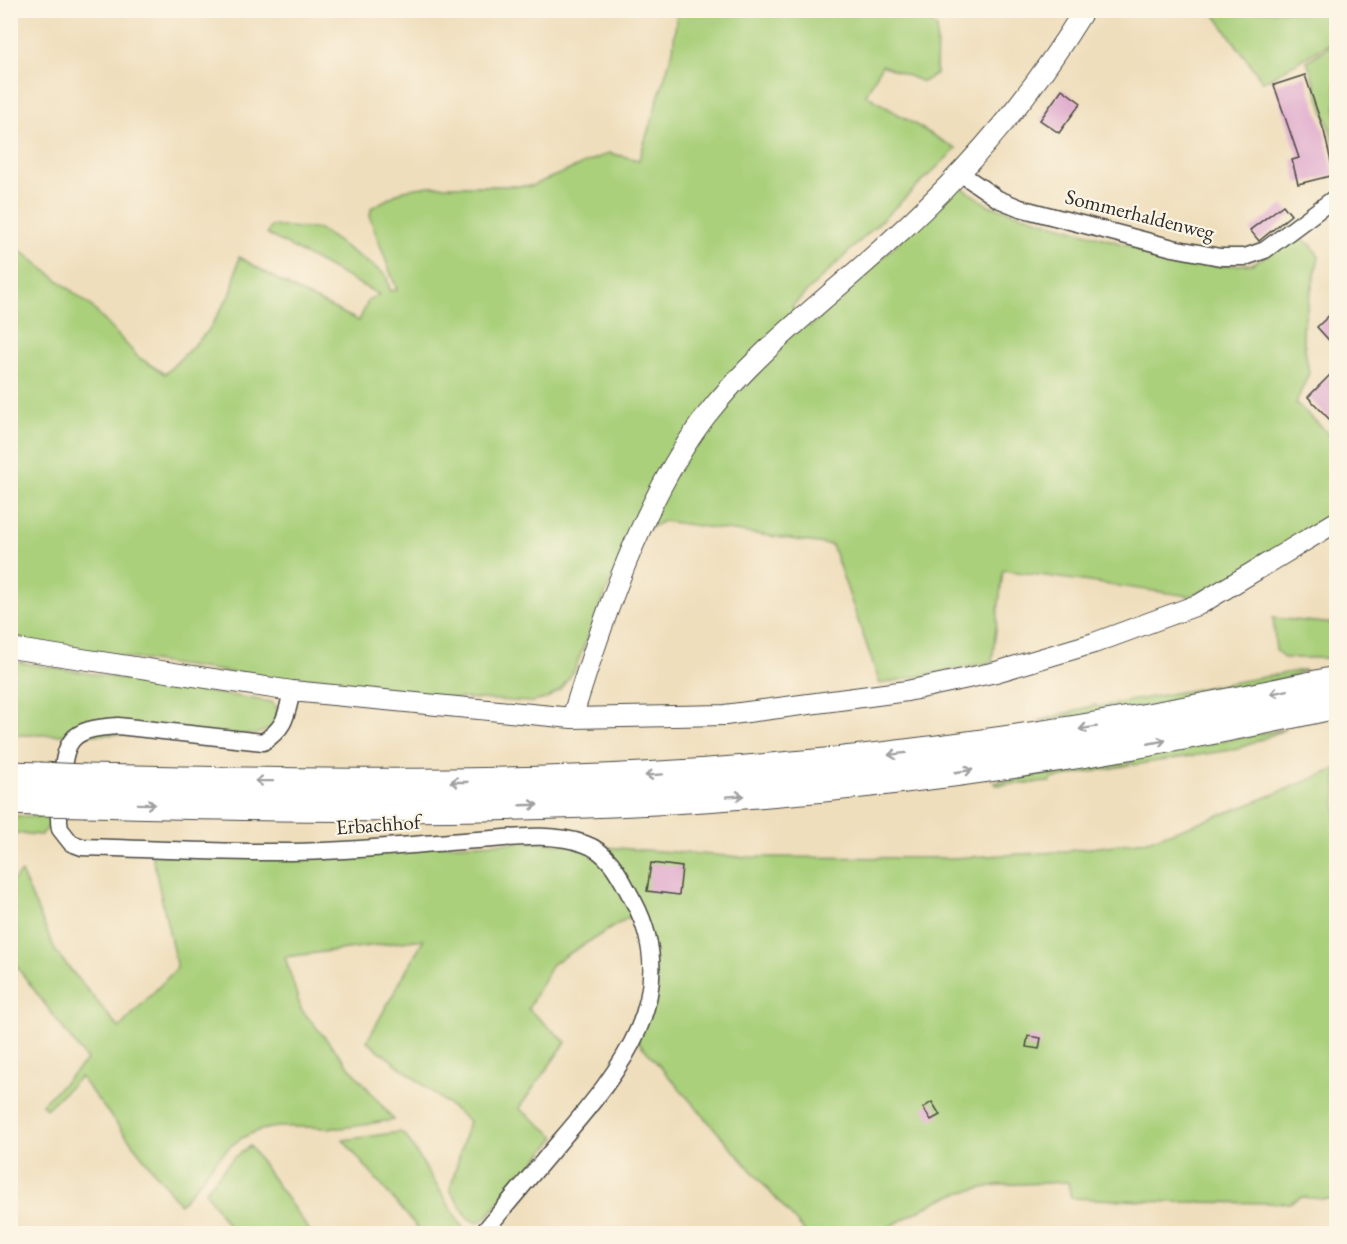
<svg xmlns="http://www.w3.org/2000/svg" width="1347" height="1244" font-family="'EB Garamond',serif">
	<rect width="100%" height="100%" fill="#fcf5e5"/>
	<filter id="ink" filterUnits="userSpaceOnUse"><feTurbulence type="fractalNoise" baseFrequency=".0167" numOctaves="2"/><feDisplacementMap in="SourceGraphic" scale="12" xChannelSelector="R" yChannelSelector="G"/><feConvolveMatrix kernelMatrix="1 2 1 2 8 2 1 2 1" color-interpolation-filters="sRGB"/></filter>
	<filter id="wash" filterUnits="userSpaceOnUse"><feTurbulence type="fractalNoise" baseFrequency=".008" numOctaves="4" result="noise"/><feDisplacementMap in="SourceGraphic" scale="24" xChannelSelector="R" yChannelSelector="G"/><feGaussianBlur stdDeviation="1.35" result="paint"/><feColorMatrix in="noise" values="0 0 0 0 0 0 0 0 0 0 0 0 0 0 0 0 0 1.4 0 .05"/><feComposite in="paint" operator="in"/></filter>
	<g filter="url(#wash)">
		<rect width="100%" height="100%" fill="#efdebc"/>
		<path fill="#aad07b" stroke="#6a7e53" stroke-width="1.5" d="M677 11H917L937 28 936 74 923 82 882 65 866 95 956 149 792 306 810 327 958 185 988 205 1148 251 1215 266 1252 264 1298 236 1312 246 1319 257 1302 330 1309 373 1296 403 1329 434 1336 436V517L1225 582 1190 596 1003 570 992 662 880 684 832 545 664 521 628 538 574 671 560 690 546 699 531 702 440 697 293 681 11 641V243L91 306 138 357 165 374 208 331 232 291 239 257 294 289 359 321 369 299 380 295 267 234 271 226 319 229 386 275 390 291 397 290 370 218 371 208 404 190 429 186H531L609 153 639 160 673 50Z
			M1212 11H1336V30L1333 32 1336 40 1263 82Z
			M1336 42V148L1307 61Z
			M1273 618 1336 624V658H1284L1276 650Z
			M10 661 272 702 281 713 269 730 255 734 11 735Z
			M1303 670 1305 671 1291 677 1163 704 1036 722 1096 705 1097 707Z
			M1286 729 1238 749 1133 765 1132 760H1129L1130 765 1051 779V782L997 785 994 783Z
			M1336 769V1200L1301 1197 1289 1203 1173 1202 1071 1198 1068 1182 997 1185 958 1193 937 1201 878 1233H806L636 1039 648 1003 639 911 552 964 528 1009 566 1042 519 1108 556 1137 486 1218 478 1223 468 1218 450 1190 469 1121 367 1041 424 939 285 957 301 1009 394 1120C376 1122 357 1127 339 1128 298 1129 266 1118 232 1145 211 1162 198 1186 180 1204L80 1077 46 1109 42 1104 87 1060 11 959 10 884 21 872 56 952 119 1028 177 968 152 855 534 842 741 857 952 858 1058 852 1147 841 1245 806Z
			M10 816 51 817 49 827 41 835 11 833Z
			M400 1132 406 1136 466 1233H422L343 1140Z
			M250 1146 311 1233H233L205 1191 232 1159Z"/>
		<g id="blocks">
			<path fill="#dea6cc" d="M1305 75 1324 131 1334 175 1298 184 1292 160 1299 158 1274 85Z
				M1062 89 1081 103 1059 133 1040 120Z
				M1283 205 1291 215 1259 241 1250 230Z
				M1336 309V348L1317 327Z
				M1336 369V415L1330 420 1308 397Z
				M651 863 682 867 679 895 647 891Z
				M1028 1036 1041 1038 1039 1049 1026 1047Z
				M932 1102 940 1115 931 1120 923 1108Z"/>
		</g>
	</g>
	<g filter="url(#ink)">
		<use href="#blocks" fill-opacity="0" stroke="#484641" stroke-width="1.5"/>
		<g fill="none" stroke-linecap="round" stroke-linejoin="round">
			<defs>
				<path id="minor" d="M960 173 998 199 1020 208 1173 248 1220 257H1245L1265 250 1336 197
					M292 691C286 716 286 727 263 742L118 726C68 729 65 740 61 787 60 800 57 815 60 829L71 843 82 847C152 849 223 853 292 852 354 851 416 844 478 840 512 838 552 832 585 844 611 853 621 879 634 902 683 995 620 1071 561 1140 535 1171 509 1202 482 1234"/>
				<path id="tertiary" d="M10 648 292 691 572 718 725 715 907 691 996 672 1094 643 1200 604 1336 522
					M572 718C603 619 642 501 705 417 757 350 827 299 889 242 964 175 1031 97 1084 10"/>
				<path id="trunk" d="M10 775 39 776
					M85 778C271 782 456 786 642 776 876 764 1108 729 1336 680
					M10 801 37 802
					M87 803C276 808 466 811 655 801 884 789 1113 754 1336 705"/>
			</defs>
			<use href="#minor" stroke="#484641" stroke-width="19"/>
			<use href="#tertiary" stroke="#484641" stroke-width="22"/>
			<use href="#trunk" stroke="#484641" stroke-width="29"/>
			<use href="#minor" stroke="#fff" stroke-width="16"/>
			<use href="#tertiary" stroke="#fff" stroke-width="20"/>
			<use href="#trunk" stroke="#fff" stroke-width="27"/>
			<defs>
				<path id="trunk-bridge" d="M39 776 85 778
					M37 802 87 803"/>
			</defs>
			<use href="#trunk-bridge" stroke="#484641" stroke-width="29" stroke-linecap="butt"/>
			<use href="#trunk-bridge" stroke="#fff" stroke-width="27"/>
		</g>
		<defs><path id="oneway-shaft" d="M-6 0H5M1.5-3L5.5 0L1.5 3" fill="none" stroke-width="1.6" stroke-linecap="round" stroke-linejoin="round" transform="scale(1.5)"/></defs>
		<g stroke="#a0a0a0">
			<use href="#oneway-shaft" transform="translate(1279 692) rotate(168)"/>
			<use href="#oneway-shaft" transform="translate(1088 728) rotate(171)"/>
			<use href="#oneway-shaft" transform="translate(1157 742) rotate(-11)"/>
			<use href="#oneway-shaft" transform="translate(897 754) rotate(173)"/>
			<use href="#oneway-shaft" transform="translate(964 771) rotate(-8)"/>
			<use href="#oneway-shaft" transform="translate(654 775) rotate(176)"/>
			<use href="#oneway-shaft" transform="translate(264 781) rotate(-179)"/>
			<use href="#oneway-shaft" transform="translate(459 782) rotate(180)"/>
			<use href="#oneway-shaft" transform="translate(735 796) rotate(-4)"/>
			<use href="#oneway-shaft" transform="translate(146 804) rotate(1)"/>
			<use href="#oneway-shaft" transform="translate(529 805) rotate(-2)"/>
		</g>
	</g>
	<g text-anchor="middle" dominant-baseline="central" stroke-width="4.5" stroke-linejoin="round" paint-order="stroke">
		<g font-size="21" fill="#2b2b2b" stroke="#fcf5e5">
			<text transform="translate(1140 214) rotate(14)">Sommerhaldenweg</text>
			<text transform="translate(378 824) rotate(-4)">Erbachhof</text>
		</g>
	</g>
	<rect width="1347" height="1244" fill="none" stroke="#fcf5e5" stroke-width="36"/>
</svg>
